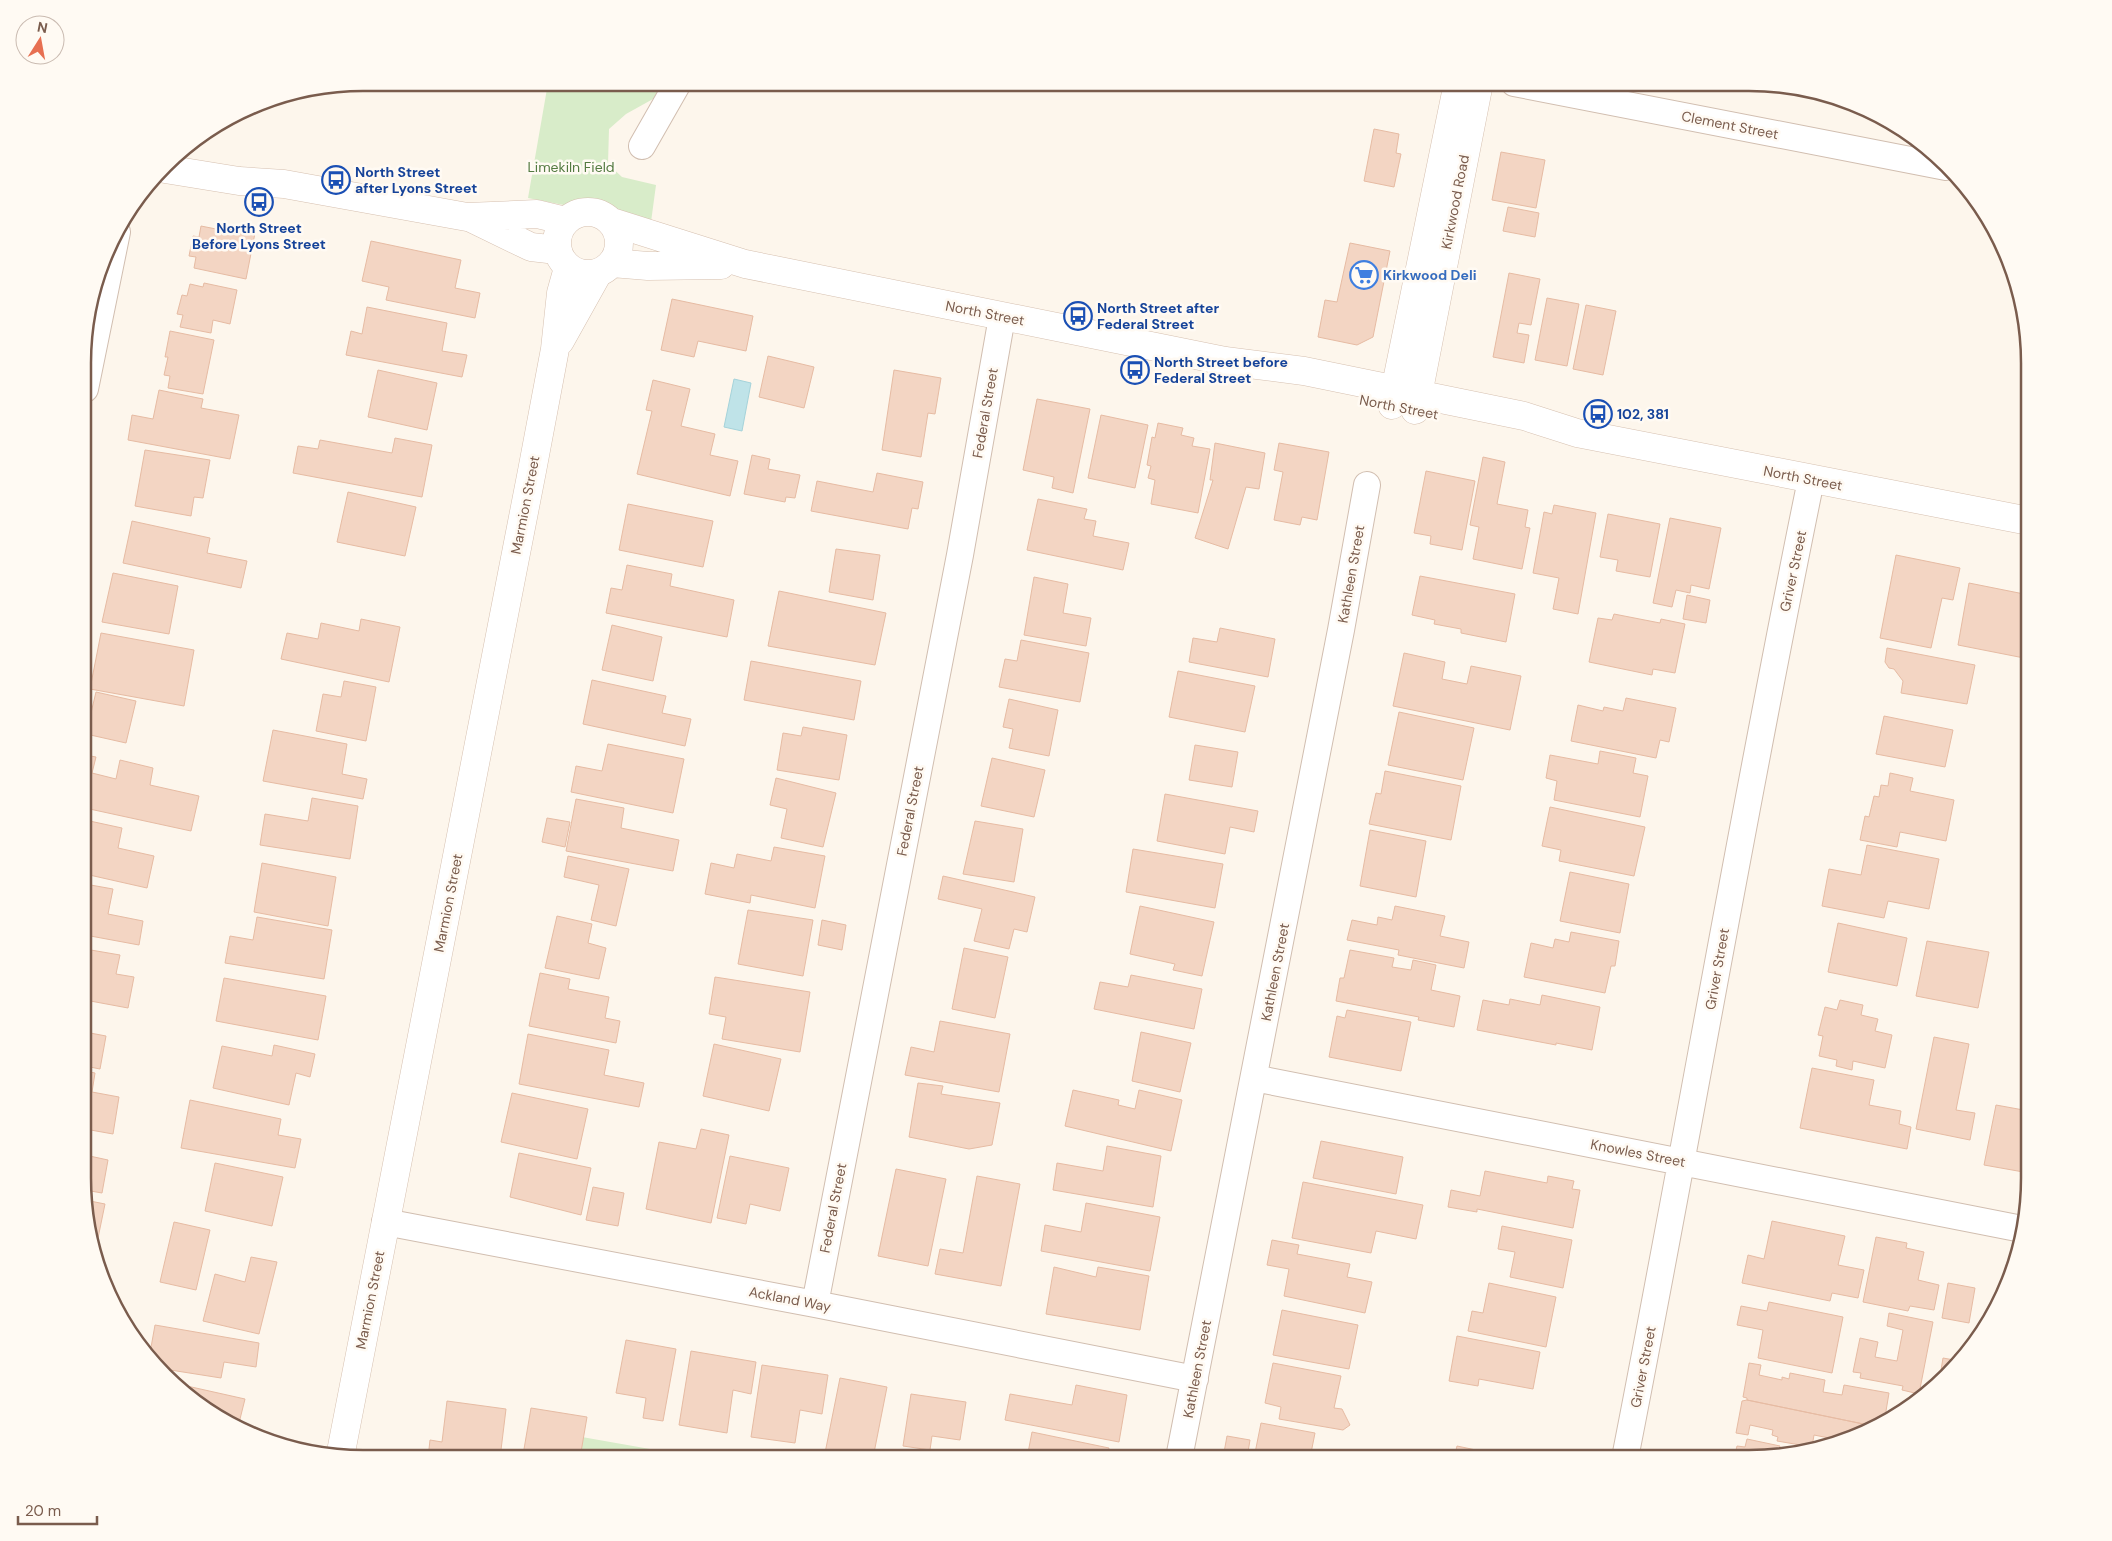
<svg xmlns="http://www.w3.org/2000/svg" width="2112" height="1541" font-family="'DM Sans',sans-serif">
	<rect width="100%" height="100%" fill="#fdf6ec"/>
	<path fill="#d8ecc9" d="M548 83H664L662 94 626 114 609 129 608 164 622 177 656 185 651 222 528 198Z
		M582 1437 701 1458H577Z"/>
	<path fill="#bfe3e8" stroke="#a5d3da" d="M734 379 751 383 742 431 724 427Z"/>
	<path fill="#f3d5c3" stroke="#e6bba3" d="M1374 129 1399 134 1396 153 1401 154 1394 187 1364 181Z
		M1501 152 1545 160 1536 208 1492 200Z
		M1508 207 1539 213 1535 237 1503 231Z
		M201 226 216 229 217 226 255 233 246 279 194 268 196 257 189 256 193 236 199 237Z
		M371 241 461 260 455 288 480 293 475 318 386 300 389 287 362 281Z
		M1350 243 1390 251 1373 337 1357 345 1318 337 1325 300 1337 302Z
		M1509 273 1540 279 1531 325 1519 323 1517 333 1529 335 1524 363 1493 357Z
		M204 283 237 290 230 324 213 320 211 333 180 327 183 315 177 314 182 295 187 296 190 284 203 287Z
		M1547 298 1579 304 1567 366 1535 360Z
		M672 299 753 316 746 351 698 341 694 357 661 350Z
		M1586 305 1616 311 1603 375 1573 369Z
		M367 307 447 323 442 351 467 355 462 377 346 355 351 331 362 334Z
		M170 331 214 340 203 394 168 388 170 376 164 375 168 357H165Z
		M768 356 814 367 804 408 759 397Z
		M378 370 437 383 427 430 368 417Z
		M894 370 941 378 935 414 928 413 921 457 882 450Z
		M653 380 690 389 681 426 715 434 710 455 738 461 730 496 637 474 652 411 646 410Z
		M159 390 203 399 201 408 239 415 230 459 128 440 132 415 153 419Z
		M1037 399 1090 409 1073 493 1052 488 1054 477 1023 470Z
		M1101 415 1148 425 1135 488 1088 478Z
		M1158 423 1183 428 1181 435 1194 438 1192 446 1210 449 1198 513 1151 504 1155 480 1148 478 1151 466 1147 465 1152 437 1155 438Z
		M395 438 432 445 422 497 293 473 298 446 318 449 320 440 392 453Z
		M1215 443 1265 453 1259 489 1246 487 1228 549 1195 538 1213 480H1210Z
		M1279 443 1329 452 1317 520 1302 517 1300 525 1274 520 1283 472 1274 470Z
		M145 450 210 460 203 498 194 497 191 516 135 506Z
		M752 455 770 459 768 469 800 475 795 498 786 497 785 502 744 494Z
		M1483 457 1505 462 1497 504 1528 510 1525 527 1530 528 1522 569 1473 559 1479 527 1470 525Z
		M1426 471 1475 481 1462 550 1430 544 1431 536 1414 533Z
		M877 473 923 482 918 509 912 508 908 529 811 511 817 481 873 492Z
		M348 492 416 507 405 556 337 542Z
		M1038 499 1087 509 1084 519 1096 521 1093 536 1129 543 1123 570 1027 550Z
		M628 504 713 521 703 567 619 550Z
		M1554 505 1596 513 1578 614 1553 609 1559 578 1533 573 1544 512 1552 514Z
		M1608 514 1660 524 1650 577 1616 571 1618 560 1600 557Z
		M1670 518 1721 528 1709 589 1691 585 1690 593 1676 590 1672 607 1653 603Z
		M132 521 210 538 207 553 247 561 241 588 123 563Z
		M836 549 880 555 873 600 829 592Z
		M1896 555 1960 568 1953 600 1942 598 1931 648 1880 638Z
		M627 565 672 574 670 586 734 600 727 637 606 613 611 588 622 590Z
		M113 573 178 586 169 634 102 622Z
		M1420 576 1515 594 1506 642 1461 633V629L1434 624 1435 620 1412 615Z
		M1034 577 1068 584 1063 613 1091 618 1086 646 1024 635Z
		M1969 583 2029 595V629L2024 658 1958 645Z
		M779 591 886 613 875 665 768 646Z
		M1687 595 1710 600 1706 623 1683 619Z
		M1614 614 1660 623 1661 619 1685 624 1675 673 1653 669 1652 675 1589 662 1598 618 1612 620Z
		M361 619 400 627 389 682 281 659 287 633 318 639 321 623 359 631Z
		M612 625 662 637 653 681 602 670Z
		M1220 628 1275 639 1268 677 1189 662 1193 638 1217 642Z
		M101 633 194 650 184 706 90 689Z
		M1021 640 1089 653 1080 702 999 687 1005 659 1017 661Z
		M1887 648 1975 665 1967 704 1901 693 1903 681 1894 669 1889 668 1885 662Z
		M1404 653 1445 662 1442 679 1467 684 1471 666 1521 676 1510 730 1393 706Z
		M751 661 861 681 854 720 744 700Z
		M1178 671 1255 686 1245 732 1169 717Z
		M592 680 666 696 662 713 691 719 685 746 583 724Z
		M344 681 376 687 366 741 316 731 323 694 341 697Z
		M96 692 136 701 126 743 86 734Z
		M1626 698 1676 708 1669 742 1660 740 1656 758 1571 741 1578 705 1603 711 1604 707 1623 711Z
		M1009 699 1058 710 1049 756 1009 748 1013 729 1003 727Z
		M1399 712 1474 728 1463 780 1388 765Z
		M1884 716 1953 730 1945 767 1876 754Z
		M803 727 847 735 839 780 777 770 783 733 801 736Z
		M273 730 347 744 342 774 367 779 363 799 263 781Z
		M608 744 684 759 673 813 571 792 576 766 602 771Z
		M1195 745 1238 752 1232 787 1189 780Z
		M1600 751 1636 758 1633 773 1648 776 1640 817 1554 800 1557 781 1546 778 1550 755 1598 764Z
		M85 755 96 757 92 773 116 779 120 760 153 768 150 785 199 796 191 831 85 808Z
		M992 758 1045 770 1034 817 981 806Z
		M1385 771 1461 786 1451 840 1369 824 1376 793 1381 794Z
		M1890 773 1913 778 1910 791 1954 800 1946 841 1900 832 1897 847 1860 840 1865 816 1869 817 1874 796 1879 797 1881 785 1888 786Z
		M776 778 836 793 823 847 781 838 787 809 770 805Z
		M1165 794 1258 811 1254 832 1230 827 1225 854 1157 841Z
		M312 798 358 806 350 859 260 845 265 814 308 821Z
		M576 799 624 808 621 828 679 840 673 871 566 851Z
		M1550 807 1645 827 1634 876 1559 861 1561 850 1542 846Z
		M547 818 570 822 565 847 542 842Z
		M85 820 122 828 118 848 154 856 147 888 85 874Z
		M975 821 1023 829 1014 882 963 874Z
		M1370 830 1426 841 1416 897 1360 886Z
		M1867 845 1939 859 1929 909 1888 901 1884 918 1822 906 1829 869 1861 875Z
		M774 847 825 856 815 908 751 895 750 903 705 894 711 863 734 868 737 854 771 861Z
		M1133 849 1223 864 1215 908 1126 892Z
		M568 856 629 869 616 926 591 920 599 885 564 877Z
		M262 863 336 877 328 926 254 912Z
		M1570 872 1629 884 1620 933 1560 921Z
		M943 876 1035 897 1027 932 1014 929 1009 949 974 941 982 909 938 899Z
		M85 884 113 889 108 914 143 921 139 945 85 935Z
		M1140 906 1214 922 1202 976 1173 970 1175 964 1130 954Z
		M1395 906 1445 916 1440 936 1469 942 1464 968 1398 955 1399 950 1347 940 1352 920 1377 925 1378 917 1392 920Z
		M748 910 813 920 803 976 738 964Z
		M557 916 592 924 588 943 606 948 599 979 545 968Z
		M257 917 332 930 324 979 225 963 230 936 253 940Z
		M822 920 846 925 842 950 818 945Z
		M1838 923 1907 938 1897 986 1828 972Z
		M1571 932 1619 941 1615 966H1611L1605 993 1524 977 1531 943 1553 948 1555 939 1569 942Z
		M1927 941 1989 952 1978 1008 1916 996Z
		M964 948 1008 957 995 1018 952 1009Z
		M85 949 120 955 116 974 134 977 128 1008 85 1000Z
		M1350 950 1394 958 1392 967 1411 970 1413 960 1436 965 1431 990 1460 996 1454 1027 1418 1020 1419 1017 1336 1001 1340 978H1344Z
		M540 973 570 979 568 989 609 997 605 1018 620 1021 616 1043 529 1026Z
		M1131 975 1202 989 1194 1029 1094 1009 1100 982 1128 987Z
		M715 977 810 992 800 1052 722 1039 726 1017 709 1014Z
		M224 978 326 996 318 1040 216 1021Z
		M1542 995 1600 1007 1592 1050 1556 1043V1045L1477 1030 1483 1000 1509 1005 1510 999 1540 1005Z
		M1840 1000 1863 1005 1861 1015 1878 1019 1875 1031 1892 1035 1885 1068 1853 1061 1852 1070 1836 1066 1837 1060 1819 1056 1823 1036 1818 1035 1825 1007 1837 1010Z
		M1347 1010 1411 1022 1401 1071 1329 1057 1337 1016 1345 1018Z
		M940 1021 1010 1034 999 1092 905 1075 911 1047 934 1052Z
		M85 1032 106 1036 100 1069 85 1066Z
		M1141 1032 1191 1043 1180 1092 1132 1081Z
		M528 1034 609 1050 604 1075 644 1083 639 1107 519 1084Z
		M1934 1037 1969 1044 1956 1110 1975 1113 1970 1140 1916 1129Z
		M714 1044 781 1059 769 1111 703 1096Z
		M274 1045 315 1054 310 1077 296 1073 289 1105 213 1088 222 1046 272 1056Z
		M1812 1068 1874 1080 1869 1105 1901 1111 1899 1124 1911 1127 1907 1149 1800 1128Z
		M85 1071 95 1073 92 1092 119 1097 113 1134 85 1129Z
		M918 1083 943 1086 941 1094 1000 1103 992 1145 969 1149 909 1137Z
		M1073 1090 1119 1100 1118 1105 1135 1109 1139 1090 1182 1100 1171 1151 1065 1126Z
		M512 1093 588 1109 577 1159 501 1142Z
		M190 1100 281 1119 278 1135 301 1139 295 1168 181 1148Z
		M1996 1105 2029 1111V1173L1984 1165Z
		M701 1129 729 1135 711 1223 646 1209 659 1142 696 1149Z
		M1321 1141 1403 1157 1396 1194 1313 1178Z
		M1107 1146 1161 1156 1153 1207 1053 1190 1057 1163 1103 1171Z
		M519 1153 591 1168 581 1215 510 1197Z
		M85 1155 108 1160 102 1193 85 1190Z
		M730 1156 789 1168 780 1211 750 1204 746 1224 717 1218Z
		M215 1163 283 1177 272 1226 205 1211Z
		M896 1169 946 1179 928 1266 878 1256Z
		M1485 1171 1547 1183 1548 1176 1574 1181 1572 1189 1580 1190 1573 1228 1477 1209V1212L1448 1207 1451 1190 1480 1196Z
		M977 1176 1020 1184 1001 1286 935 1274 940 1249 963 1253Z
		M1303 1182 1423 1205 1416 1239 1376 1231 1371 1253 1292 1238Z
		M593 1187 624 1193 618 1226 586 1220Z
		M85 1200 105 1204 98 1238 93 1237 85 1214Z
		M1086 1203 1160 1217 1150 1271 1041 1251 1045 1225 1081 1232Z
		M1772 1221 1845 1236 1838 1265 1864 1270 1858 1298 1832 1293 1830 1301 1742 1283 1748 1255 1764 1259Z
		M174 1222 210 1230 196 1290 160 1282Z
		M1502 1226 1572 1240 1563 1288 1510 1277 1515 1252 1498 1249Z
		M1876 1237 1907 1243 1906 1248 1924 1252 1918 1280 1939 1285 1934 1310 1910 1306 1908 1311 1863 1302Z
		M1272 1240 1299 1245 1297 1254 1350 1264 1347 1277 1372 1282 1365 1313 1284 1296 1289 1269 1267 1265Z
		M251 1257 277 1262 259 1334 203 1321 215 1274 245 1282Z
		M1054 1267 1096 1277 1098 1267 1149 1276 1140 1330 1046 1314Z
		M1489 1283 1556 1297 1546 1347 1468 1331 1472 1311 1483 1313Z
		M1948 1283 1975 1288 1969 1323 1942 1318Z
		M1769 1302 1843 1317 1832 1373 1758 1358 1763 1330 1737 1325 1741 1306 1767 1311Z
		M1282 1310 1358 1325 1349 1369 1273 1355Z
		M1889 1313 1933 1322 1919 1394 1902 1390 1903 1386 1860 1378 1861 1373 1853 1372 1860 1338 1878 1342 1875 1357 1897 1361 1903 1330 1887 1326Z
		M155 1325 259 1343 256 1367 224 1362 221 1378 164 1369 150 1353Z
		M1457 1336 1540 1352 1533 1389 1479 1379 1478 1386 1449 1381Z
		M626 1340 676 1349 663 1421 643 1418 646 1398 616 1393Z
		M691 1351 756 1362 751 1394 733 1390 727 1433 679 1425Z
		M1955 1354 1964 1356 1939 1382 1943 1358 1954 1360Z
		M1273 1363 1341 1376 1334 1408 1342 1409 1350 1425 1343 1430 1279 1419 1281 1407 1265 1403Z
		M1749 1363 1761 1365 1759 1375 1782 1380V1377L1789 1379 1790 1373 1825 1380 1823 1392 1842 1395 1844 1385 1889 1393 1884 1423 1878 1427 1747 1400V1398L1743 1397Z
		M762 1365 828 1375 822 1414 800 1410 795 1443 751 1437Z
		M840 1378 887 1387 873 1458H824Z
		M178 1384 245 1399 238 1427 192 1400Z
		M1076 1385 1127 1395 1119 1442 1005 1420 1010 1394 1072 1405Z
		M911 1394 966 1402 960 1440 932 1436 930 1450 903 1446Z
		M1747 1400 1878 1427 1834 1443V1439L1814 1435 1812 1447 1777 1441 1778 1437 1772 1435 1773 1430 1750 1425 1748 1435 1736 1433 1742 1401Z
		M447 1401 506 1409 500 1458H428L430 1440 442 1442Z
		M531 1408 587 1417 580 1458H544L523 1455Z
		M1261 1423 1315 1433 1310 1458H1254Z
		M1032 1432 1109 1448 1107 1458H1027Z
		M1227 1436 1250 1440 1247 1458H1223Z
		M1747 1439 1780 1446 1778 1454 1782 1455 1734 1458 1737 1446 1745 1447Z
		M1457 1446 1514 1458H1454Z"/>
	<g fill="none" stroke-linecap="round" stroke-linejoin="round">
		<defs>
			<path id="street" d="M1514 83 1946 167
				M642 146 678 83
				M85 389 117 232
				M1254 1078 2022 1229
				M385 1222 815 1304 1195 1379
				M815 1304 960 555 1002 317
				M1179 1458 1341 630 1367 485
				M1625 1458C1689 1132 1744 805 1811 480"/>
			<path id="secondary" d="M165 169 239 181 284 184 467 217 537 214 566 221
				M557 243a31 31 0 1 1 62 0a31 31 0 1 1-62 0Z
				M471 218 531 247 557 250
				M612 222 745 264 1225 361 1304 371 1524 416 1577 433 2029 521
				M612 263 648 266 721 265
				M560 341 598 273
				M1392 405 1458 83
				M1415 410 1479 83
				M340 1457 532 471 555 349 561 293 568 268"/>
		</defs>
		<use href="#street" stroke="#d1beb0" stroke-width="28"/>
		<use href="#secondary" stroke="#d6c0b0" stroke-width="29"/>
		<use href="#street" stroke="#fff" stroke-width="26"/>
		<use href="#secondary" stroke="#fff" stroke-width="28"/>
	</g>
	<defs>
		<symbol id="bus-ring" viewBox="-11 -11 22 22"><circle r="9.5" fill="#fffaf3" stroke="#1a4fb4" stroke-width="1.5"/><path d="M-5-6H5V4H4V6H2V4H-2V6H-4V4H-5ZM-3.5-4V0h7V-4ZM-3.5 1.2v1.5H-2V1.2ZM2 1.2v1.5H3.5V1.2Z" fill="#1a4fb4"/></symbol>
		<symbol id="supermarket-ring" viewBox="-11 -11 22 22"><circle r="9.5" fill="#fffaf3" stroke="#3f7fe0" stroke-width="1.5"/><path d="M-6-5.5h2.5l.6 2H6L4.5 2H-2.5L-4.4-4H-6ZM-1.5 3.2a1.3 1.3 0 1 0 .1 0ZM3 3.2a1.3 1.3 0 1 0 .1 0Z" fill="#3f7fe0"/></symbol>
	</defs>
	<g fill-rule="evenodd">
		<use href="#bus-ring" x="320" y="164" width="32" height="32"/>
		<use href="#bus-ring" x="243" y="186" width="32" height="32"/>
		<use href="#supermarket-ring" x="1348" y="259" width="32" height="32"/>
		<use href="#bus-ring" x="1062" y="300" width="32" height="32"/>
		<use href="#bus-ring" x="1119" y="354" width="32" height="32"/>
		<use href="#bus-ring" x="1582" y="398" width="32" height="32"/>
	</g>
	<g text-anchor="middle" dominant-baseline="central" stroke-width="5" stroke-linejoin="round" paint-order="stroke">
		<g font-size="14" fill="#7a5c4d" stroke="#fffaf3">
			<text transform="translate(1730 125) rotate(11)">Clement Street</text>
			<text transform="translate(1455 202) rotate(-79)">Kirkwood Road</text>
			<text transform="translate(985 313) rotate(11)">North Street</text>
			<text transform="translate(1399 407) rotate(11)">North Street</text>
			<text transform="translate(985 413) rotate(-80)">Federal Street</text>
			<text transform="translate(1803 478) rotate(11)">North Street</text>
			<text transform="translate(525 505) rotate(-79)">Marmion Street</text>
			<text transform="translate(1793 571) rotate(-78)">Griver Street</text>
			<text transform="translate(1351 574) rotate(-80)">Kathleen Street</text>
			<text transform="translate(910 811) rotate(-79)">Federal Street</text>
			<text transform="translate(448 903) rotate(-79)">Marmion Street</text>
			<text transform="translate(1717 969) rotate(-80)">Griver Street</text>
			<text transform="translate(1275 972) rotate(-79)">Kathleen Street</text>
			<text transform="translate(1638 1153) rotate(11)">Knowles Street</text>
			<text transform="translate(833 1208) rotate(-79)">Federal Street</text>
			<text transform="translate(790 1299) rotate(11)">Ackland Way</text>
			<text transform="translate(370 1300) rotate(-79)">Marmion Street</text>
			<text transform="translate(1643 1367) rotate(-79)">Griver Street</text>
			<text transform="translate(1197 1369) rotate(-79)">Kathleen Street</text>
		</g>
		<g font-size="14" fill="#537a41" stroke="#fffaf3">
			<text x="571" y="167">Limekiln Field</text>
		</g>
		<g font-size="14" font-weight="bold" fill="#164399" stroke="#fffaf3" text-anchor="start">
			<text x="355" y="172">North Street<tspan x="355" dy="16">after Lyons Street</tspan></text>
			<text x="259" y="228" text-anchor="middle">North Street<tspan x="259" dy="16">Before Lyons Street</tspan></text>
			<text x="1097" y="308">North Street after<tspan x="1097" dy="16">Federal Street</tspan></text>
			<text x="1154" y="362">North Street before<tspan x="1154" dy="16">Federal Street</tspan></text>
			<text x="1617" y="414">102, 381</text>
		</g>
		<g font-size="14" font-weight="bold" fill="#366cbe" stroke="#fffaf3" text-anchor="start">
			<text x="1383" y="275">Kirkwood Deli</text>
		</g>
	</g>
	<path d="M0 0H2112V1541H0ZM363 91H1749A272 272 0 0 1 2021 363V1178A272 272 0 0 1 1749 1450H363A272 272 0 0 1 91 1178V363A272 272 0 0 1 363 91Z" fill="#fffaf3" fill-rule="evenodd"/>
	<path fill="none" stroke="#7a5c4d" stroke-width="2.5" d="M363 91H1749A272 272 0 0 1 2021 363V1178A272 272 0 0 1 1749 1450H363A272 272 0 0 1 91 1178V363A272 272 0 0 1 363 91Z"/>
	<g transform="translate(40 40) rotate(11)"><circle r="24" fill="#fffaf3" stroke="#cabbb1"/>
	<path d="M0-4L9 19L0 12L-9 19Z" fill="#e76f51"/>
	<text y="-8" font-size="14" font-weight="bold" text-anchor="middle" fill="#7a5c4d">N</text>
	</g>
	<path d="M18 1516v8h79v-8" fill="none" stroke="#7a5c4d" stroke-width="2.5"/>
	<text x="25" y="1516" font-size="15" fill="#7a5c4d" stroke="#fffaf3" stroke-width="4" paint-order="stroke">20 m</text>
</svg>
